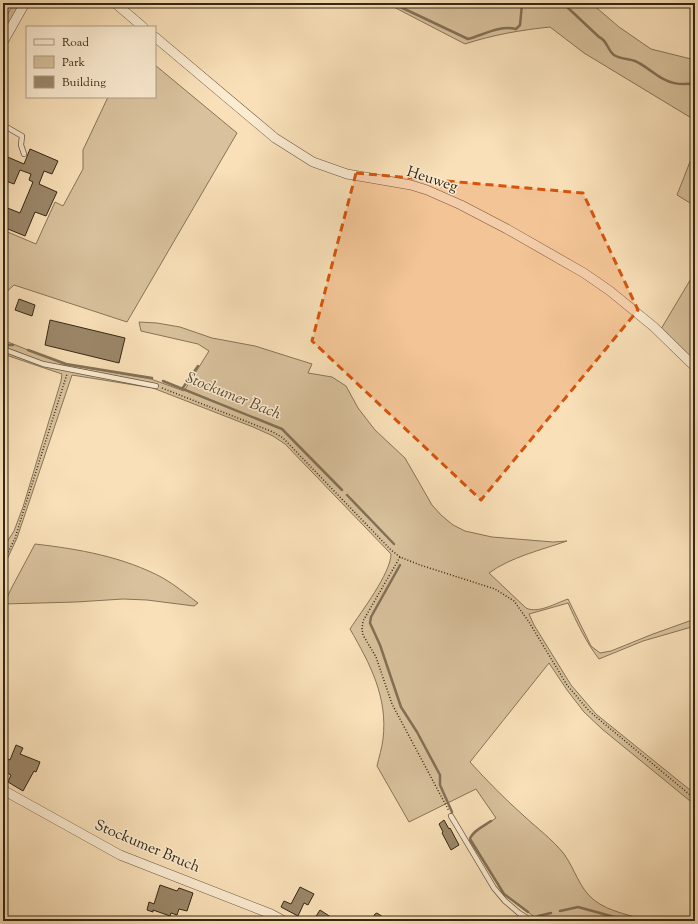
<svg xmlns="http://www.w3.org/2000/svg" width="698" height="924" font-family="'Sorts Mill Goudy',serif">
	<rect width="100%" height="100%" fill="#f9e0b8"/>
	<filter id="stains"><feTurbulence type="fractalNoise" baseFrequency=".005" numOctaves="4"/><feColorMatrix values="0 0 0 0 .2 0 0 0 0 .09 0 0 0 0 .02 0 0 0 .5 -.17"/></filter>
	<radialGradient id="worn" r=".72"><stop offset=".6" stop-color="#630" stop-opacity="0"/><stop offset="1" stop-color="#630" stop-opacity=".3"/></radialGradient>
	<path fill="#d8c19c" stroke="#877458" d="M14 3H28L3 49V17L7 15Z
		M386 3H591L619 27 651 49 695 60V123L693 119 584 53 550 27C521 30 492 35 465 44Z
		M155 65 237 133 127 322 14 285 3 295V230L36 244 55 202 63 206 83 169V150L108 97H155Z
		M695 149V206L677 195Z
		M695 272V361L661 329Z
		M139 322 157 323 180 327 212 338 255 346 312 364 308 373 332 377 346 386 358 408 375 430 405 458 432 505 441 515 453 525 465 531 492 537 553 542 567 541C541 550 511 557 489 573L526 608C538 614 556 603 568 599L591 646 600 653 611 651 653 634 695 619V626L643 641 599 659C586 642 577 623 568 603L529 614 534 625 571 685 596 714 695 794V805L602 729 584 712 567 690 549 663 470 762C487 781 505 799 524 816 537 828 553 840 564 854 575 869 579 888 594 900 609 912 633 916 651 921H540L505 895 469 840 475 832 496 818 476 789 409 822 377 766C379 757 382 748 383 739 388 697 370 664 350 629 361 612 391 573 391 554L285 444 273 436 253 427 153 388 72 375 17 538 3 568V548L14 531 23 507 61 381 62 374 3 354V340L63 364 151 379 184 391 209 351 198 344 141 331Z
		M35 544C79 549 124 557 163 578 175 585 186 594 198 603L194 606 147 600 123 599 76 602 4 604 11 589Z"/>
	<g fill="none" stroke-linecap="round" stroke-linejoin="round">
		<path stroke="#837055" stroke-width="2.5" d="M392 3 468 39C484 35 499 25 516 29L520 25 522 4 523 3C537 4 552 8 566 6L599 37C608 41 607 50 614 55 620 59 629 59 635 61 642 64 648 69 654 73 667 83 679 86 695 83
			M3 343 6 345H13
			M28 350 66 364 152 378
			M163 381 282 429 342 490
			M182 389 198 366
			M347 495 394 544
			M400 565 371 617 370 623 380 645 401 707 417 732 440 775V785L452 812
			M491 821C484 826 472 831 470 839L504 894 528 912
			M560 911 578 907 629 921
			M538 916 551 913"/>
	</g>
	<path fill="#9b8769" stroke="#362714" d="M30 149 58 161 52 174 44 171 39 184 57 192 46 216 35 212 25 236 3 227V211L5 207 20 213 33 182 29 180 31 174 20 170 14 184 3 180V155L24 164Z
		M19 299 35 305 32 316 15 310Z
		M50 320 125 338 119 363 45 345Z
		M16 745 23 748 20 754 40 762 36 772 34 771 23 791 8 782 11 775 3 771V757L10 760Z
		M444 820 449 829 450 828 459 845 451 850 442 833 443 832 439 824Z
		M160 885 177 891 179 888 193 893 187 911 179 909 177 915 171 913 170 916 153 910V912L147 910 149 902 154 904Z
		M300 887 314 894 308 905 304 903 298 916 281 907 284 901 291 904Z
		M320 910 337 921H313Z
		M377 913 383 917 382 918 387 921H371L375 914Z"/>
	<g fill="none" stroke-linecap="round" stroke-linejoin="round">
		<defs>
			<path id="service" d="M3 125 22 136 21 145 24 154
				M3 349 43 364 156 386
				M451 816 494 888 505 901 519 913 532 921"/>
			<path id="minor" d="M115 3 143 27
				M155 37 275 138 313 162 347 174 411 185 427 190 461 205 507 229 584 273 610 291 654 327 695 367
				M3 42 25 3
				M3 790 120 855 271 914 284 921"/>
		</defs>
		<use href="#service" stroke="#67553d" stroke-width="6"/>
		<use href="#minor" stroke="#67553d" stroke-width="10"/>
		<path stroke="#362714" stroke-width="1.5" stroke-dasharray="1 2" stroke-linecap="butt" d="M162 388 273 432 283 438 391 550 400 557 420 565 495 589 514 601 529 622 567 685 589 711 695 799
			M400 557 363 621 362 629 363 635 376 657 392 704 449 811
			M3 563 15 538 67 374"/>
		<use href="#service" stroke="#fbebd1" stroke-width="4.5"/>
		<use href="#minor" stroke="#fbebd1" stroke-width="9"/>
	</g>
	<path fill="#d6540d" fill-opacity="0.2" stroke="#d6540d" stroke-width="3" stroke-dasharray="8 5" stroke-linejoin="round" d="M356 173 583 193 638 310 481 500 312 341Z"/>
	<g text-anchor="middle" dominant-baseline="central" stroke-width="3" stroke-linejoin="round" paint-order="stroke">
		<g font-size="15" fill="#362714" stroke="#fbebd1">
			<text transform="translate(432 180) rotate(18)">Heuweg</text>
			<text transform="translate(147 847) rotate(23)">Stockumer Bruch</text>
		</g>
		<g font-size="16" font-style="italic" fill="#5d4c34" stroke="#fbebd1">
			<text transform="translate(233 397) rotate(22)">Stockumer Bach</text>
		</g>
	</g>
	<rect width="698" height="924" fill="none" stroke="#f9e0b8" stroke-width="16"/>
	<rect x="4" y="4" width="690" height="916" fill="none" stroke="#362714" stroke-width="2"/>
	<rect x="8" y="8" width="682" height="908" fill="none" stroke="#362714"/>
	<rect x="26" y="26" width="130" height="72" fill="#fbebd1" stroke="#ac9d85"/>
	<rect x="34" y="39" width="20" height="6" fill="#fbebd1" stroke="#ac9d85"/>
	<text x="62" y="46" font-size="12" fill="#362714">Road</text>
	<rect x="34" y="56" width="20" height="12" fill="#d8c19c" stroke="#ac9d85"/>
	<text x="62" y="66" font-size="12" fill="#362714">Park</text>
	<rect x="34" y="76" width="20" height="12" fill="#9b8769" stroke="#ac9d85"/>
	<text x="62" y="86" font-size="12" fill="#362714">Building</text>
	<rect width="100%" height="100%" filter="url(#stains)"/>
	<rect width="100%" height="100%" fill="url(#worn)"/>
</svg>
